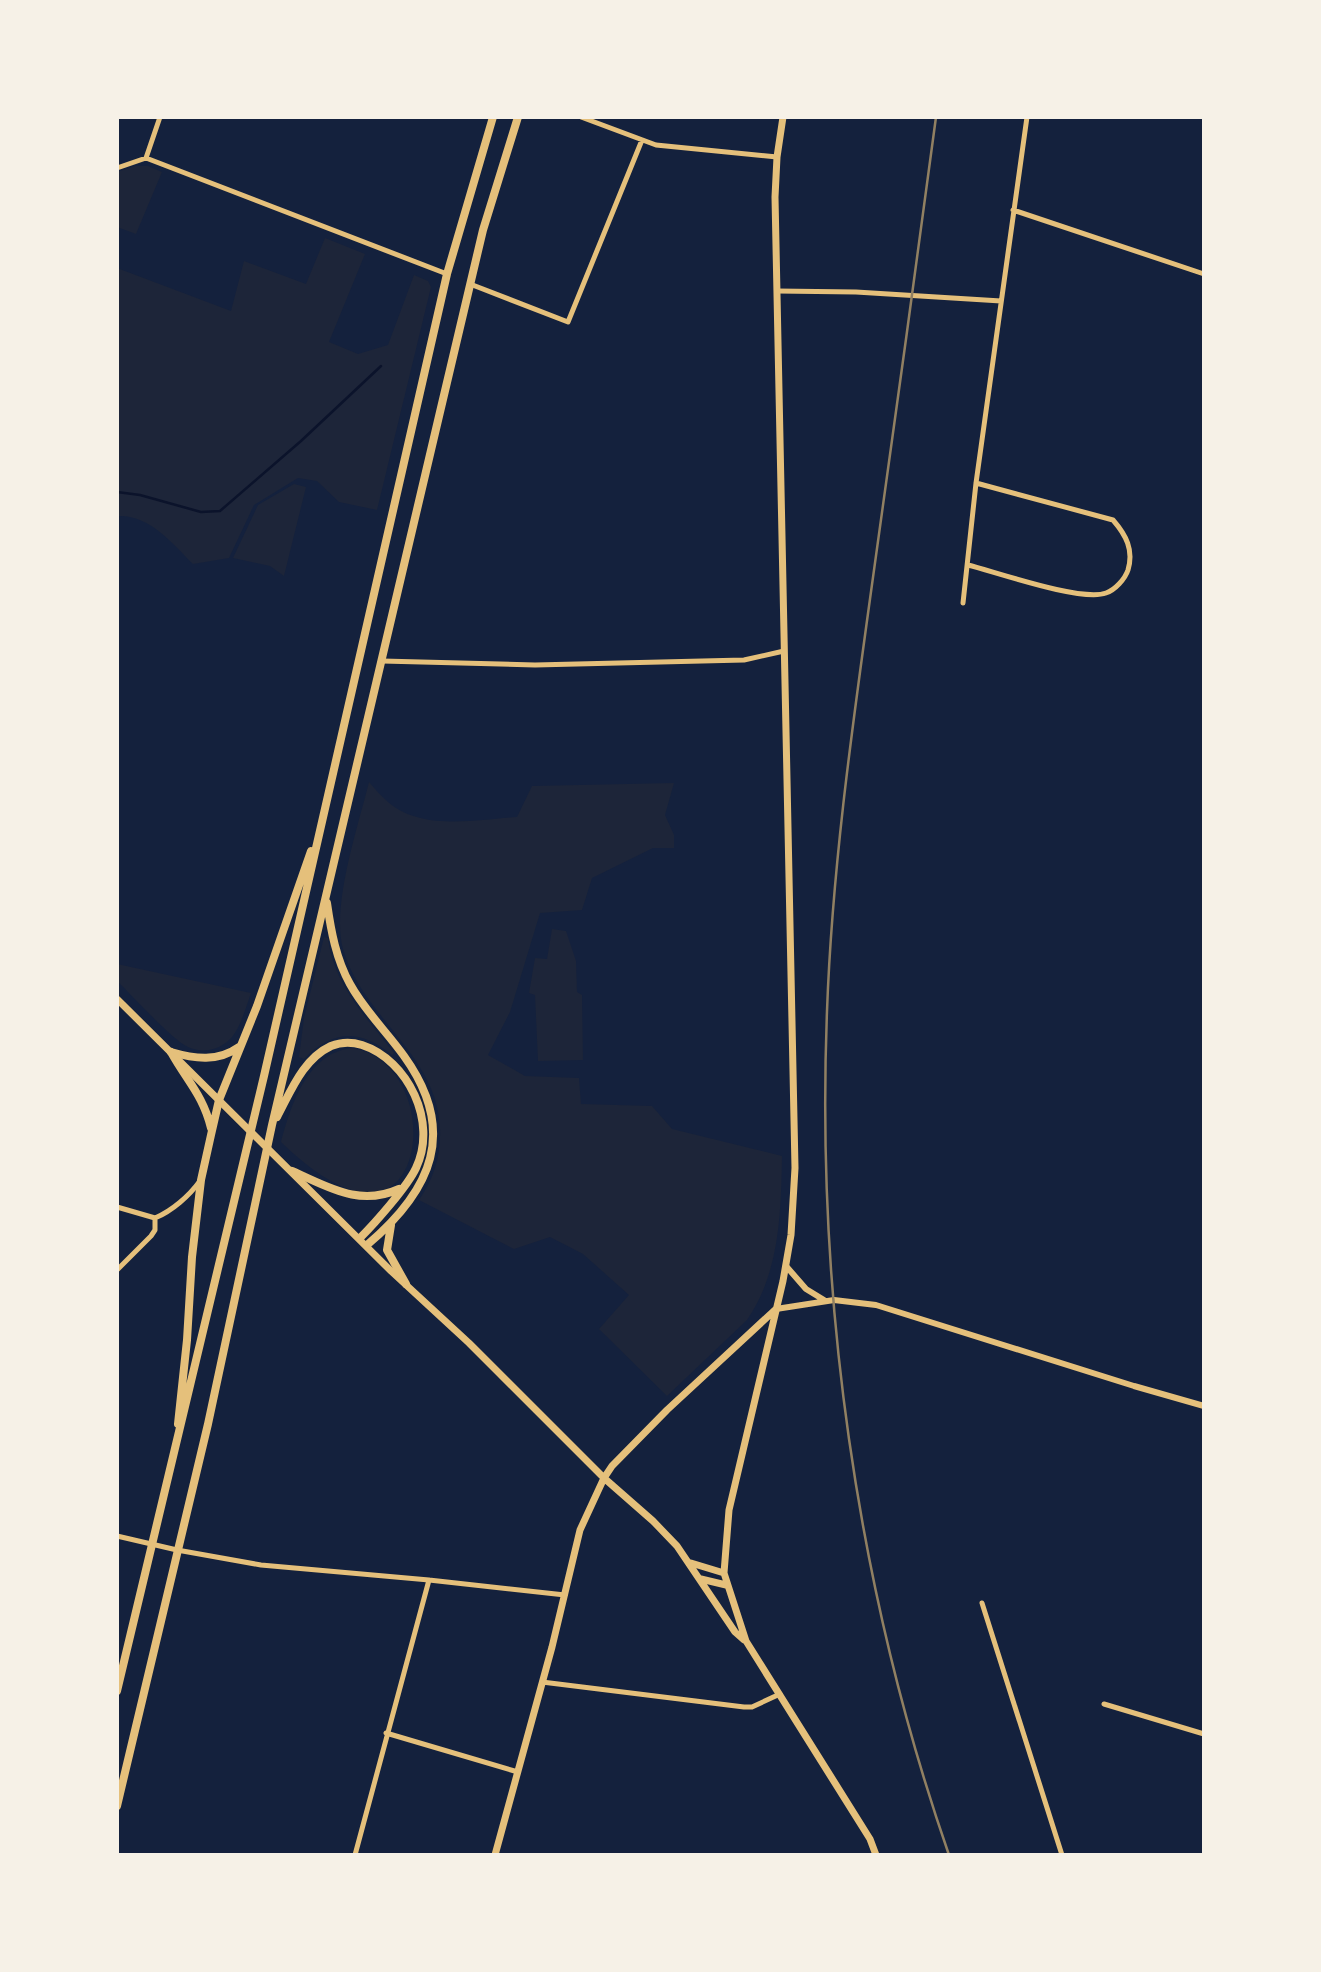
<svg xmlns="http://www.w3.org/2000/svg" width="1321" height="1972" font-family="Quicksand,sans-serif">
	<rect width="100%" height="100%" fill="#14213d"/>
	<path fill="#1d2539" d="M135 166H148L162 172 136 234 117 227V172Z
		M325 238 365 254 329 342 358 354 388 345 414 275 428 281 431 287 377 510 339 502 317 481 298 478 254 505 229 558 193 564C172 543 149 514 117 516V268L231 311 244 261 306 284Z
		M294 484 306 487 284 576 270 566 233 558 258 505Z
		M369 782C375 789 381 796 388 802 421 831 477 820 517 817L532 786 674 783 665 815 674 835V848H653L592 878 582 910 540 913 510 1012 488 1055 525 1076 579 1078 581 1104 652 1106 672 1129 782 1156C781 1212 780 1272 747 1320L667 1396 599 1329 629 1295 583 1254 550 1237 514 1249 419 1200C434 1178 441 1156 440 1129 438 1055 362 1017 343 949 331 906 358 827 369 782Z
		M552 929 566 931 576 961 577 992 582 995 583 1060 538 1061 535 995 529 993 535 958 547 959Z
		M324 937 328 938C333 984 367 1018 394 1053L392 1055C361 1029 333 1029 304 1059L299 1057 304 1018Z
		M117 964 251 993C246 1007 241 1026 232 1037 221 1050 203 1054 188 1047 171 1039 133 996 117 981Z
		M352 1048C436 1062 432 1217 351 1190 323 1180 302 1162 281 1142 291 1105 307 1053 352 1048Z"/>
	<g fill="none" stroke-linecap="round" stroke-linejoin="round">
		<path stroke="#0b132b" stroke-width="2.5" d="M117 492 140 495 201 512 220 511 301 441 381 366"/>
		<path stroke="#e5c07b" stroke-width="5" d="M581 117 656 145 777 157
			M146 158 160 117
			M117 168 146 158 447 274
			M1013 210 1204 274
			M470 284 568 322 642 140
			M777 291 856 292 1001 301
			M968 565C996 572 1081 602 1106 593 1115 590 1125 579 1128 570 1134 550 1126 535 1113 520L976 483
			M963 603 976 483 1027 117
			M382 661 535 665 744 660 784 651
			M117 1207 155 1218
			M117 1270 151 1236 155 1230V1218C172 1211 189 1196 200 1181
			M117 1536 177 1550 261 1565 429 1580 565 1595
			M982 1603 1062 1855
			M542 1682 744 1707H752L780 1694
			M1104 1704 1204 1734
			M386 1733 518 1772
			M355 1855 429 1580"/>
		<path stroke="#e5c07b" stroke-width="6" d="M786 1266 806 1289 824 1300
			M776 1309 834 1300 876 1305 1134 1386 1204 1406"/>
		<path stroke="#e5c07b" stroke-width="7" d="M783 117 777 157 775 197 795 1168 791 1235 783 1281 729 1510 724 1573 746 1641 870 1839 876 1855
			M117 999 391 1271 469 1343 604 1478 653 1521 677 1546 735 1632 744 1640
			M691 1563 724 1573
			M701 1579 726 1585
			M495 1855 552 1647 580 1530 604 1478 612 1466 667 1410 776 1309"/>
		<path stroke="#e5c07b" stroke-width="8" d="M327 903C331 931 336 959 350 984 364 1010 387 1032 404 1056 458 1131 432 1190 367 1245
			M171 1052C187 1081 203 1095 211 1128
			M171 1052C195 1059 218 1062 239 1047
			M277 1117C291 1091 303 1059 331 1046 341 1042 352 1042 362 1045 408 1060 438 1122 416 1168 407 1187 375 1223 360 1238
			M292 1171C329 1187 359 1207 399 1189
			M391 1225 387 1250 406 1284
			M178 1424 187 1340 192 1257 201 1180 211 1135 219 1100 257 1006 311 851
			M117 1691 264 1076 447 274 493 117
			M117 1806 208 1424 272 1125 440 412 483 230 518 117"/>
		<path stroke="#918062" stroke-width="2.5" d="M936 117C915 278 892 438 870 599 851 736 832 873 827 1011 816 1295 856 1587 949 1855"/>
	</g>
	<rect width="1321" height="1972" fill="none" stroke="#f6f1e7" stroke-width="238"/>
</svg>
